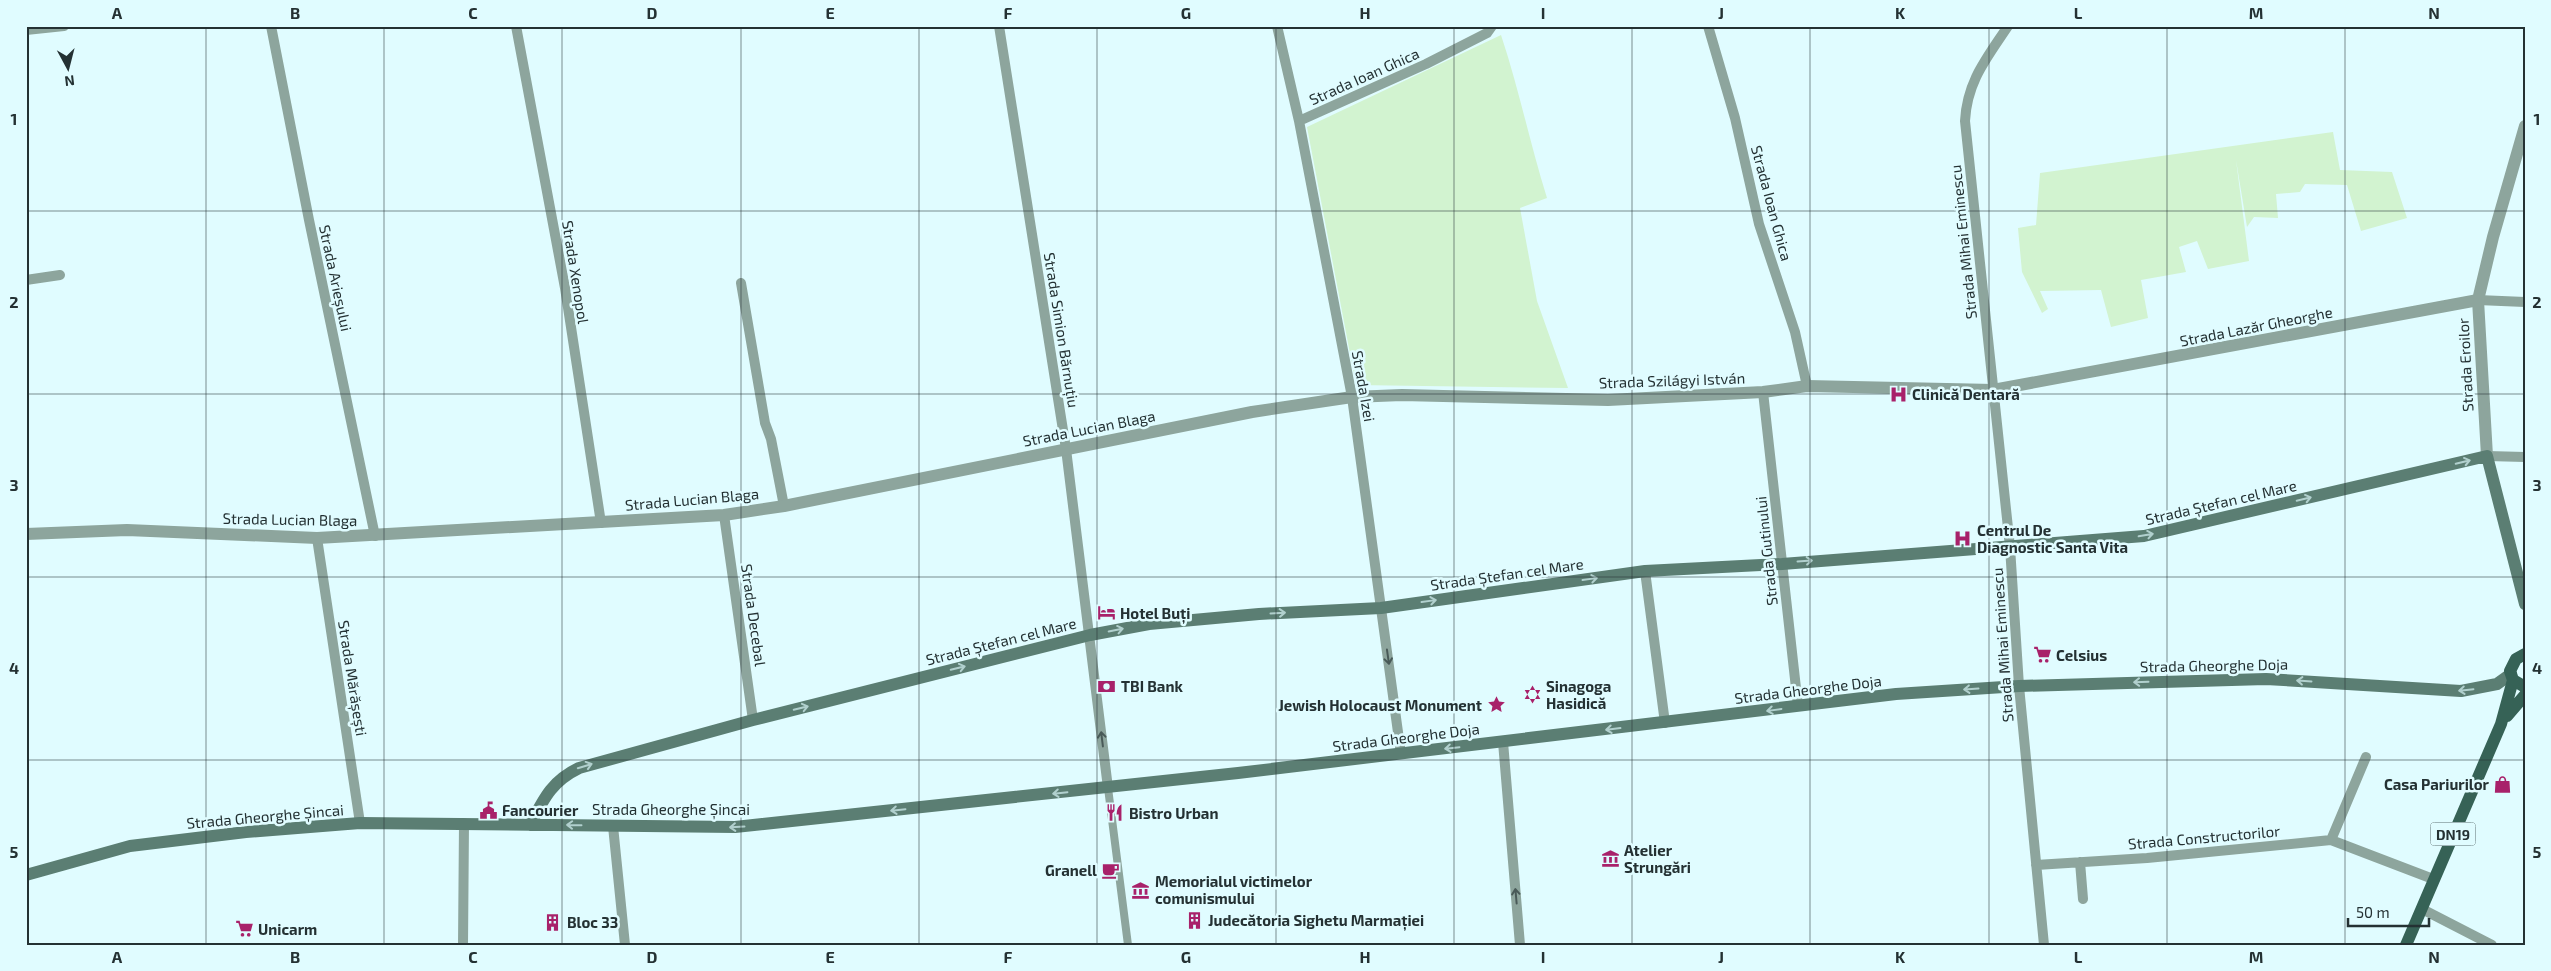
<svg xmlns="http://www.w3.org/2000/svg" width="2551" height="971" font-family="'Exo 2',sans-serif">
	<rect width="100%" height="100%" fill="#e0fcff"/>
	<path fill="#d2f3d0" d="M1501 35C1519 89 1530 144 1547 198L1520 208 1537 301 1568 388 1356 385 1307 127Z
		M2333 132 2340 170 2392 172 2407 218 2361 231 2347 185 2305 184 2300 192 2276 194 2278 218 2254 217 2247 227 2236 160 2249 261 2208 269 2197 241 2179 247 2186 272 2141 280 2148 318 2111 327 2101 290 2040 291 2048 309 2042 313 2022 272 2018 228 2036 225 2040 173Z"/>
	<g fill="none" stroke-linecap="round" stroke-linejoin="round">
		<path stroke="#8da59d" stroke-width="8" d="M1108 788 1128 945"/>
		<path stroke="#8da59d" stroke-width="10" d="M271 26 309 220 375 536
			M516 26 565 288 601 523
			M999 26 1066 449 1108 788
			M1277 26 1299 121 1352 397 1401 754
			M1708 26 1735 118 1759 224 1795 332 1807 386
			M2008 26C1987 58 1967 81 1965 121L2010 547 2019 686 2044 945
			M26 30 64 26
			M1299 121 1426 64 1487 33 1492 26
			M26 280 60 275
			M741 283 765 423 771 439 784 506
			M2478 300 2525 302
			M1763 392 1798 706
			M2487 456 2525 457
			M724 515 753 720
			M317 538 360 823
			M1645 571 1665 723
			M1503 742 1520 945
			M613 826 625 945
			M2331 840 2366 757
			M2080 862 2083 899
			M2036 865 2147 858 2331 840 2433 879
			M2422 909 2492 945
			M463 945 464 823"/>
		<path stroke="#8da59d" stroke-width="12" d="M2487 456 2478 300 2493 237 2525 126
			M26 534 127 530 317 538 724 515 784 506 1252 412 1352 397 1402 395 1608 400 1763 392 1807 386 1993 390 2478 300"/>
		<path stroke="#5b7e73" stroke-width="12" d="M530 825C544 798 552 781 579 768L753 720 1090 635 1149 624 1259 614 1381 608 1645 571 1782 564 2144 536 2487 456 2525 604
			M26 875 130 846 246 832 360 823 735 827 1238 773 1896 694 2019 686 2266 679 2461 691 2497 684 2511 674"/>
		<path stroke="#366256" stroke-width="12" d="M2525 654 2516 659 2510 671 2513 680 2525 687
			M2507 716 2525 695
			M2406 945 2501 724 2513 680"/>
	</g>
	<defs><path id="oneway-shaft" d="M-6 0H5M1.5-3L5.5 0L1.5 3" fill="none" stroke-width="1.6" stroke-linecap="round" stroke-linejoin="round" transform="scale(1.25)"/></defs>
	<g stroke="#b1d0ce">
		<use href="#oneway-shaft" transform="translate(2463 462) rotate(-13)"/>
		<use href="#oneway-shaft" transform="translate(2304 499) rotate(-13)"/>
		<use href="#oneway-shaft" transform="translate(2146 535) rotate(-10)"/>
		<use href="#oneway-shaft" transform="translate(1805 561) rotate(-4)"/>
		<use href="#oneway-shaft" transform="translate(1590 579) rotate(-8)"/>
		<use href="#oneway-shaft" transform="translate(1429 601) rotate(-8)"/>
		<use href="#oneway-shaft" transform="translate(1278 613) rotate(-3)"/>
		<use href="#oneway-shaft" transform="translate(1116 630) rotate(-11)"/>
		<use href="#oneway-shaft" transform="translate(958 668) rotate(-14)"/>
		<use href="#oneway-shaft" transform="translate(2304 681) rotate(-176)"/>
		<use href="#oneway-shaft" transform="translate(2141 682) rotate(178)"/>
		<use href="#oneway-shaft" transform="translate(1971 689) rotate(176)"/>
		<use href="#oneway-shaft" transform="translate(2466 690) rotate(174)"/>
		<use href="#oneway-shaft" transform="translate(801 708) rotate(-14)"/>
		<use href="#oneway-shaft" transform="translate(1774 710) rotate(172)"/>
		<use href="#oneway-shaft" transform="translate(1613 729) rotate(173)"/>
		<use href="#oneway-shaft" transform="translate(1452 748) rotate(174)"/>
		<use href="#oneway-shaft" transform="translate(585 766) rotate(-17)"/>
		<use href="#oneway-shaft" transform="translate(1060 793) rotate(174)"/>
		<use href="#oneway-shaft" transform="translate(898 810) rotate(174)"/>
		<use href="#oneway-shaft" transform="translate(574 825) rotate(-179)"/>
		<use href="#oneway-shaft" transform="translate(737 827) rotate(177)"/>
	</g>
	<g stroke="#495a58">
		<use href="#oneway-shaft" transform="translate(1388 657) rotate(82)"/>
		<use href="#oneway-shaft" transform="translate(1102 739) rotate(-97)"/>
		<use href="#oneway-shaft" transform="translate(1516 896) rotate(-95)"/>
	</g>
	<path fill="none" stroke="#243133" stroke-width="1" stroke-opacity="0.55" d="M206 26V945M384 26V945M562 26V945M741 26V945M919 26V945M1097 26V945M1276 26V945M1454 26V945M1632 26V945M1810 26V945M1989 26V945M2167 26V945M2345 26V945M26 211H2525M26 394H2525M26 577H2525M26 760H2525"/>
	<defs>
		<symbol id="hospital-bare" viewBox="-9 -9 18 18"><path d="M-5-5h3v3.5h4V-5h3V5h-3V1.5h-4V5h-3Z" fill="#a8216a" stroke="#e0fcff" stroke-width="2.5" paint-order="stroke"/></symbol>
		<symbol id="hotel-bare" viewBox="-9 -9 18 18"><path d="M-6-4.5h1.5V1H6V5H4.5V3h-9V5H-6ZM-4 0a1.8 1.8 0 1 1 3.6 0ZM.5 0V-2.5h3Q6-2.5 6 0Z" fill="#a8216a" stroke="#e0fcff" stroke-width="2.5" paint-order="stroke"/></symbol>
		<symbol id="supermarket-bare" viewBox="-9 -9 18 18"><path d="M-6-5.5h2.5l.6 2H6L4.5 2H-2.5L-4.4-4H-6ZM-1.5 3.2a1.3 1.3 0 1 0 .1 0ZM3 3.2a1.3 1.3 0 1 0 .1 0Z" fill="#a8216a" stroke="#e0fcff" stroke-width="2.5" paint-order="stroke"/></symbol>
		<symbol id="bank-bare" viewBox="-9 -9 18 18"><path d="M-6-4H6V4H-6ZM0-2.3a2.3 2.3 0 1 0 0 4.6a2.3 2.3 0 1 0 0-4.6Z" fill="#a8216a" stroke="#e0fcff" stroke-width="2.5" paint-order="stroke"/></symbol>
		<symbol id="synagogue-bare" viewBox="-9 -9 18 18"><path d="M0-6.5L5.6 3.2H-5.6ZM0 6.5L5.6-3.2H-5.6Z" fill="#a8216a" stroke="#e0fcff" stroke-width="2.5" paint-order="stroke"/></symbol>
		<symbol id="sight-bare" viewBox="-9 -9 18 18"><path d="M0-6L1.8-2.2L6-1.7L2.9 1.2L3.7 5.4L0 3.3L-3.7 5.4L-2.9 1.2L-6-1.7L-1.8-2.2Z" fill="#a8216a" stroke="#e0fcff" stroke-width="2.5" paint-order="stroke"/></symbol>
		<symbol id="shop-bare" viewBox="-9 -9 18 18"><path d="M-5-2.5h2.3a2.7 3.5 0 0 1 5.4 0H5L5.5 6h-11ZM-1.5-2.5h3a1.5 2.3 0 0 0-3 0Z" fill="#a8216a" stroke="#e0fcff" stroke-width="2.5" paint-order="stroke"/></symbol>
		<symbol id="civic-bare" viewBox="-9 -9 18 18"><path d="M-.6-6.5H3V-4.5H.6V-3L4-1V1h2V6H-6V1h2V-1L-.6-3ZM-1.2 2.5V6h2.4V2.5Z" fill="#a8216a" stroke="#e0fcff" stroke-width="2.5" paint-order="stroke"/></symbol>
		<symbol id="restaurant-bare" viewBox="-9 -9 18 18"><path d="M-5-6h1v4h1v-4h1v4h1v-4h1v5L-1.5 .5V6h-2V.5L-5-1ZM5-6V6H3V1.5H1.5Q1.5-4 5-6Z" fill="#a8216a" stroke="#e0fcff" stroke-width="2.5" paint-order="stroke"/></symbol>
		<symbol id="museum-bare" viewBox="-9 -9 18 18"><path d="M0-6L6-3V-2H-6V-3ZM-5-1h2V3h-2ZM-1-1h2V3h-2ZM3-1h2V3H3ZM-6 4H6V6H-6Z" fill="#a8216a" stroke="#e0fcff" stroke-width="2.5" paint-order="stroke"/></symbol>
		<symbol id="cafe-bare" viewBox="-9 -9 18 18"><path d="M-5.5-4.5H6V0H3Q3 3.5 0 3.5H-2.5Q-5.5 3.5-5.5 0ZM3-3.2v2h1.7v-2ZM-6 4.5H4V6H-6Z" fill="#a8216a" stroke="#e0fcff" stroke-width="2.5" paint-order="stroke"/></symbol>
		<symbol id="building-bare" viewBox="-9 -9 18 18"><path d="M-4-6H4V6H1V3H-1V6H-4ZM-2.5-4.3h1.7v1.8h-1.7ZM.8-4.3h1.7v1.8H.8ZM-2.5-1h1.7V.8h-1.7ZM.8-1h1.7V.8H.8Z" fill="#a8216a" stroke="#e0fcff" stroke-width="2.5" paint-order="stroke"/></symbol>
	</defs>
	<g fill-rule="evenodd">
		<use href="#hospital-bare" x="1886" y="382" width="25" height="25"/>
		<use href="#hospital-bare" x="1950" y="526" width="25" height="25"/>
		<use href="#hotel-bare" x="1094" y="600" width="25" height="25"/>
		<use href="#supermarket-bare" x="2030" y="642" width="25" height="25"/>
		<use href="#bank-bare" x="1094" y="674" width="25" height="25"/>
		<use href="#synagogue-bare" x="1520" y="682" width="25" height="25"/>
		<use href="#sight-bare" x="1484" y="692" width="25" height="25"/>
		<use href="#shop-bare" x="2490" y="772" width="25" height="25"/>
		<use href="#civic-bare" x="476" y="798" width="25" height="25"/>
		<use href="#restaurant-bare" x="1102" y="800" width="25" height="25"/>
		<use href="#museum-bare" x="1598" y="846" width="25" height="25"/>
		<use href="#cafe-bare" x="1098" y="858" width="25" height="25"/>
		<use href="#museum-bare" x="1128" y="878" width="25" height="25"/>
		<use href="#building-bare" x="1182" y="908" width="25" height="25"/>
		<use href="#building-bare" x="540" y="910" width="25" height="25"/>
		<use href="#supermarket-bare" x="232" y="916" width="25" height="25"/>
	</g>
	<g text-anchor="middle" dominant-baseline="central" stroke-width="5" stroke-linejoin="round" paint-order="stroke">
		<rect fill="#e0fcff" stroke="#5c6e70" stroke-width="1" x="2430.5" y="822.5" width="45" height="23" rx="4"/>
		<g font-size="14" font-weight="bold" fill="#243133">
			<text x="2453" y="834">DN19</text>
		</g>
		<g font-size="15" fill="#243133" stroke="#e0fcff">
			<text transform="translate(1364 76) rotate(-24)">Strada Ioan Ghica</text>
			<text transform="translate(1772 203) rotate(75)">Strada Ioan Ghica</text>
			<text transform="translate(1963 242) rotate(-96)">Strada Mihai Eminescu</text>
			<text transform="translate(576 272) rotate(81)">Strada Xenopol</text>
			<text transform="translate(336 278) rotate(78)">Strada Arieșului</text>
			<text transform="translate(2256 326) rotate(-11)">Strada Lazăr Gheorghe</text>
			<text transform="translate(1062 330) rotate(81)">Strada Simion Bărnuțiu</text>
			<text transform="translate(2465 365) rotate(-93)">Strada Eroilor</text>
			<text transform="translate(1672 380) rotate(-2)">Strada Szilágyi István</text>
			<text transform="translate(1364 386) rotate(80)">Strada Izei</text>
			<text transform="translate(1089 428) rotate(-11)">Strada Lucian Blaga</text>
			<text transform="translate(692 499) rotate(-5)">Strada Lucian Blaga</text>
			<text transform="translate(2221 502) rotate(-13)">Strada Ștefan cel Mare</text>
			<text transform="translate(290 519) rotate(1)">Strada Lucian Blaga</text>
			<text transform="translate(1766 551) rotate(-96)">Strada Gutinului</text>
			<text transform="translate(1507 574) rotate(-8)">Strada Ștefan cel Mare</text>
			<text transform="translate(754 615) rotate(82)">Strada Decebal</text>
			<text transform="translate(1001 641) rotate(-14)">Strada Ștefan cel Mare</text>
			<text transform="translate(2002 645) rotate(-94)">Strada Mihai Eminescu</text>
			<text transform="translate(2214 665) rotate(-1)">Strada Gheorghe Doja</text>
			<text transform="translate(353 678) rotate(81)">Strada Mărășești</text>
			<text transform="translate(1808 689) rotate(-7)">Strada Gheorghe Doja</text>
			<text transform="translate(1406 737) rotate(-7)">Strada Gheorghe Doja</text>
			<text x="671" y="809">Strada Gheorghe Șincai</text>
			<text transform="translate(265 816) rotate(-5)">Strada Gheorghe Șincai</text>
			<text transform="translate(2204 837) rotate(-5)">Strada Constructorilor</text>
		</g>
		<g font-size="15" font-weight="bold" fill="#243133" stroke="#e0fcff" text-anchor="start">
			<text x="1912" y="394">Clinică Dentară</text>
			<text x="1977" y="530">Centrul De<tspan x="1977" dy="17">Diagnostic Santa Vita</tspan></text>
			<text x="1120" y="613">Hotel Buți</text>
			<text x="2056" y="655">Celsius</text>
			<text x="1121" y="686">TBI Bank</text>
			<text x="1546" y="686">Sinagoga<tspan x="1546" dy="17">Hasidică</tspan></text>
			<text x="1482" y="705" text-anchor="end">Jewish Holocaust Monument</text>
			<text x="2489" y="784" text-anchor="end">Casa Pariurilor</text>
			<text x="502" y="810">Fancourier</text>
			<text x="1129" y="813">Bistro Urban</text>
			<text x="1624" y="850">Atelier<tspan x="1624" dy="17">Strungări</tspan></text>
			<text x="1097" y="870" text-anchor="end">Granell</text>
			<text x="1155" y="881">Memorialul victimelor<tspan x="1155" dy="17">comunismului</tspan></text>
			<text x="1208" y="920">Judecătoria Sighetu Marmației</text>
			<text x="567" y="922">Bloc 33</text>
			<text x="258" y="929">Unicarm</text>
		</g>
	</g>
	<rect width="2551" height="971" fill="none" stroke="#e0fcff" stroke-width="55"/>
	<g transform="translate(68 68) rotate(173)" stroke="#e0fcff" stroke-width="4" paint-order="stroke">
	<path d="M0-4L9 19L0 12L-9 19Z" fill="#243133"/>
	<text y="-8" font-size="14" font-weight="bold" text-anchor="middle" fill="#243133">N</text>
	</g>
	<path d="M2348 918v8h81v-8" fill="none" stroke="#243133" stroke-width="2.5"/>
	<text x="2356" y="918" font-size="15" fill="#243133" stroke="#e0fcff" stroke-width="4" paint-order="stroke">50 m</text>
	<rect x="28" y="28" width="2496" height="916" fill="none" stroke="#243133" stroke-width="2"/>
	<g font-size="16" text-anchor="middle" font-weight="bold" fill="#243133">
		<text x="117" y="19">A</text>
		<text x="295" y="19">B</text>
		<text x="473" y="19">C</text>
		<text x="652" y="19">D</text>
		<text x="830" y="19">E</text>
		<text x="1008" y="19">F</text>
		<text x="1186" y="19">G</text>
		<text x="1365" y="19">H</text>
		<text x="1543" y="19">I</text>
		<text x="1721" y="19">J</text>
		<text x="1900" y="19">K</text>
		<text x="2078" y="19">L</text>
		<text x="2256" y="19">M</text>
		<text x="2434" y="19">N</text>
		<text x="14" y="125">1</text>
		<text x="2537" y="125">1</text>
		<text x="14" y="308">2</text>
		<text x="2537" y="308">2</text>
		<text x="14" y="491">3</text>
		<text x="2537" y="491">3</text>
		<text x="14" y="674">4</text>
		<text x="2537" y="674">4</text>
		<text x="14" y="858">5</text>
		<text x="2537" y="858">5</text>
		<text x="117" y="963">A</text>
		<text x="295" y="963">B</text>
		<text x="473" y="963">C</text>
		<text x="652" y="963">D</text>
		<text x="830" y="963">E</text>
		<text x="1008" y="963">F</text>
		<text x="1186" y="963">G</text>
		<text x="1365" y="963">H</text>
		<text x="1543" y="963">I</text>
		<text x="1721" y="963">J</text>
		<text x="1900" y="963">K</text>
		<text x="2078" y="963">L</text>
		<text x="2256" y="963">M</text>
		<text x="2434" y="963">N</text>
	</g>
</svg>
